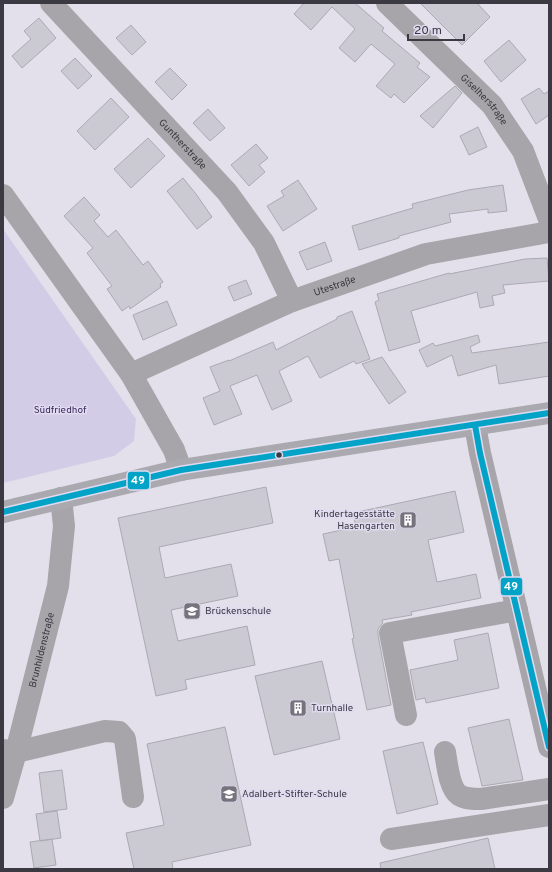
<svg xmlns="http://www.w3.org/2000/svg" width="552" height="872" font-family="Overpass,sans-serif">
	<rect width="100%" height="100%" fill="#e3e0eb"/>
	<path fill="#d3cce7" d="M3 229 136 419 134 441 114 456 3 483Z"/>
	<path fill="#cbc9d2" stroke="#aba9b2" d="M304 3H355L384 28 382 31 420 63 417 67 430 77 404 103 394 94 391 98 376 86 395 64 371 44 355 62 339 48 355 29 332 7 311 30 294 14Z
		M420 3H477L490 17 462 45Z
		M39 18 56 38 22 68 12 56 31 39 24 31Z
		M131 25 146 42 132 55 116 38Z
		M509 40 526 60 501 82 484 61Z
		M75 58 92 76 78 89 61 71Z
		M170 68 187 85 172 100 155 82Z
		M455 86 462 93 433 128 420 116Z
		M539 88 544 94 549 91V115L536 124 521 99Z
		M111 98 129 117 95 150 77 131Z
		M208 109 225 128 210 141 193 123Z
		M478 127 487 147 469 155 460 136Z
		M148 138 165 156 131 188 114 169Z
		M256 144 268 158 259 165 265 172 249 186 231 165Z
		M183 178 196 194 212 217 197 229 167 191Z
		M298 180 317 209 283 231 267 206 284 196 281 191Z
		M503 185 507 211 488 213V209L449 214 451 222 399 236V238L359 250 352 226 413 208 412 204 468 190Z
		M84 197 100 215 94 221 108 237 116 230 143 265 148 261 163 282 160 284 161 287 130 309 129 306 122 311 107 289 112 286 87 253 93 248 64 216Z
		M325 242 332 261 307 270 299 252Z
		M547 258 549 281 503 285 505 293 492 296 494 305 480 308 477 292 411 311 420 342 389 351 375 302 379 300 377 294 449 273V274L525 259Z
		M246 280 252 294 234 301 228 287Z
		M167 301 177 325 143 340 133 315Z
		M352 311 370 359 356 364 354 361 320 378 308 356 279 371 292 401 272 410 257 375 230 386 242 414 214 425 203 398 220 391 210 367 229 360V361L273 342 276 350 337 319V317Z
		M478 335 480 342 470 347 472 353 549 342V376L499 384 496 365 458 376 452 355 427 367 419 350 433 343 435 346Z
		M382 357 406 392 389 404 362 364Z
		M266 487 273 523 159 547 165 578 231 564 238 596 171 610 178 641 247 626 255 665 185 680 187 689 156 696 118 518Z
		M455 491 464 532 428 540 437 582 476 574 481 598 411 612 412 615 382 620 383 623 378 629V635L391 705 367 710 352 639 354 638 339 559 329 561 323 534 356 527 353 513Z
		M488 633 499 688 426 703 425 698 416 700 410 670 458 660 454 640Z
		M322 661 340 739 274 755 255 676Z
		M509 719 523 780 482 786 468 728Z
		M225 727 251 845 172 862 173 869H134L126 833 164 825 147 744Z
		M423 742 438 804 397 814 383 751Z
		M62 770 67 809 44 812 39 773Z
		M57 811 61 838 40 841 36 814Z
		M488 838 495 869H381L380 863Z
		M52 839 56 865 34 868 30 842Z"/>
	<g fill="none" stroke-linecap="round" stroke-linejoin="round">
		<g stroke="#a7a5aa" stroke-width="22">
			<path id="s1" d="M51 3 227 192 264 243 292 301"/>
			<path id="s2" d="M387 3 492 105 523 151 549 219"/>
			<path d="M3 195 131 374 174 450 181 470"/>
			<path id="s3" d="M131 374 292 301 426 254 549 232"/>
			<path d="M475 425 480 453 549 747"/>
			<path d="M406 715 390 633 517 610"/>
			<path d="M4 750 16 752 105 731 119 732 125 739 133 797"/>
			<path d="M445 752C447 763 449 788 459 795 465 799 474 799 481 799L549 789"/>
			<path id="s4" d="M3 798 16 752 58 586 64 526 61 498"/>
			<path d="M391 839 549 815"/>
		</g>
		<path stroke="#aaa9b0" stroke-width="22" d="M3 512 181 470 549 413"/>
		<defs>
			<path id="bus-1" d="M475 425 480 453 549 747
				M3 512 181 470 549 413"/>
		</defs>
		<use href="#bus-1" stroke="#e0dbf0" stroke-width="9"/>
		<use href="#bus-1" stroke="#03a3c7" stroke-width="6"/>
	</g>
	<defs>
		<symbol id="building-square" viewBox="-11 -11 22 22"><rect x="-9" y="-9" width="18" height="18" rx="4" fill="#76737c" stroke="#e0dbf0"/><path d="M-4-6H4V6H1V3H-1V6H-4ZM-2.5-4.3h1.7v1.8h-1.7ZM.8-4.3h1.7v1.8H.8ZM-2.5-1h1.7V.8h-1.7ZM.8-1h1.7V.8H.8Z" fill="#fff"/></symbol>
		<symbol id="school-square" viewBox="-11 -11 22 22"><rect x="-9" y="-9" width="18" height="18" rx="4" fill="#76737c" stroke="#e0dbf0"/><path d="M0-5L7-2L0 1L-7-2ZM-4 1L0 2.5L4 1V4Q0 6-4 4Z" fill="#fff"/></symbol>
	</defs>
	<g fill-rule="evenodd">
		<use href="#building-square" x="398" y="510" width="20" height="20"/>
		<use href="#school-square" x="182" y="601" width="20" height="20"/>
		<use href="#building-square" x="288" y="698" width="20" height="20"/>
		<use href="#school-square" x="219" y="784" width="20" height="20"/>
	</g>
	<circle fill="#3b3941" stroke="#e0dbf0" stroke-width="1.5" cx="279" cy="455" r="3.5"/>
	<g text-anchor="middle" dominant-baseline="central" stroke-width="3" stroke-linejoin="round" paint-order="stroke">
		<g font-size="10" fill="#3b3941" stroke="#e0dbf0">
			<text stroke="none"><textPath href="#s2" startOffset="137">Giselherstraße</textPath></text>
			<text stroke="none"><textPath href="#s1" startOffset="193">Guntherstraße</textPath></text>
			<text stroke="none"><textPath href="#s3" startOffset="222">Utestraße</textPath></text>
			<text stroke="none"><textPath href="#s4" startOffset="153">Brunhildenstraße</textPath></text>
		</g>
		<g font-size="10" fill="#3b2a5d" stroke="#e0dbf0">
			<text x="60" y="410">Südfriedhof</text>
		</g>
		<g font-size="10" fill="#3b3941" stroke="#e0dbf0" text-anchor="start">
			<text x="395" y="514" text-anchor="end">Kindertagesstätte<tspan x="395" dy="12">Hasengarten</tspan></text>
			<text x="205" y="611">Brückenschule</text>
			<text x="311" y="708">Turnhalle</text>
			<text x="242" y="794">Adalbert-Stifter-Schule</text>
		</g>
	</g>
	<g stroke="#e0dbf0" stroke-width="1.5">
		<rect x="127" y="471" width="23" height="19" rx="4" fill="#03a3c7"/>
		<rect x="500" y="577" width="23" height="19" rx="4" fill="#03a3c7"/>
	</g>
	<g font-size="11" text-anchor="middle" font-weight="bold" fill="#fff">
		<text x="138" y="484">49</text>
		<text x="511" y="590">49</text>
	</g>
	<rect width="552" height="872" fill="none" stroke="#3b3941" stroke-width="8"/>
	<path d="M408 34v6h56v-6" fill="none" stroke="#3b3941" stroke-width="2"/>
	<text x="414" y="34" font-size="12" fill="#3b3941" stroke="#e0dbf0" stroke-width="3" paint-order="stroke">20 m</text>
</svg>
